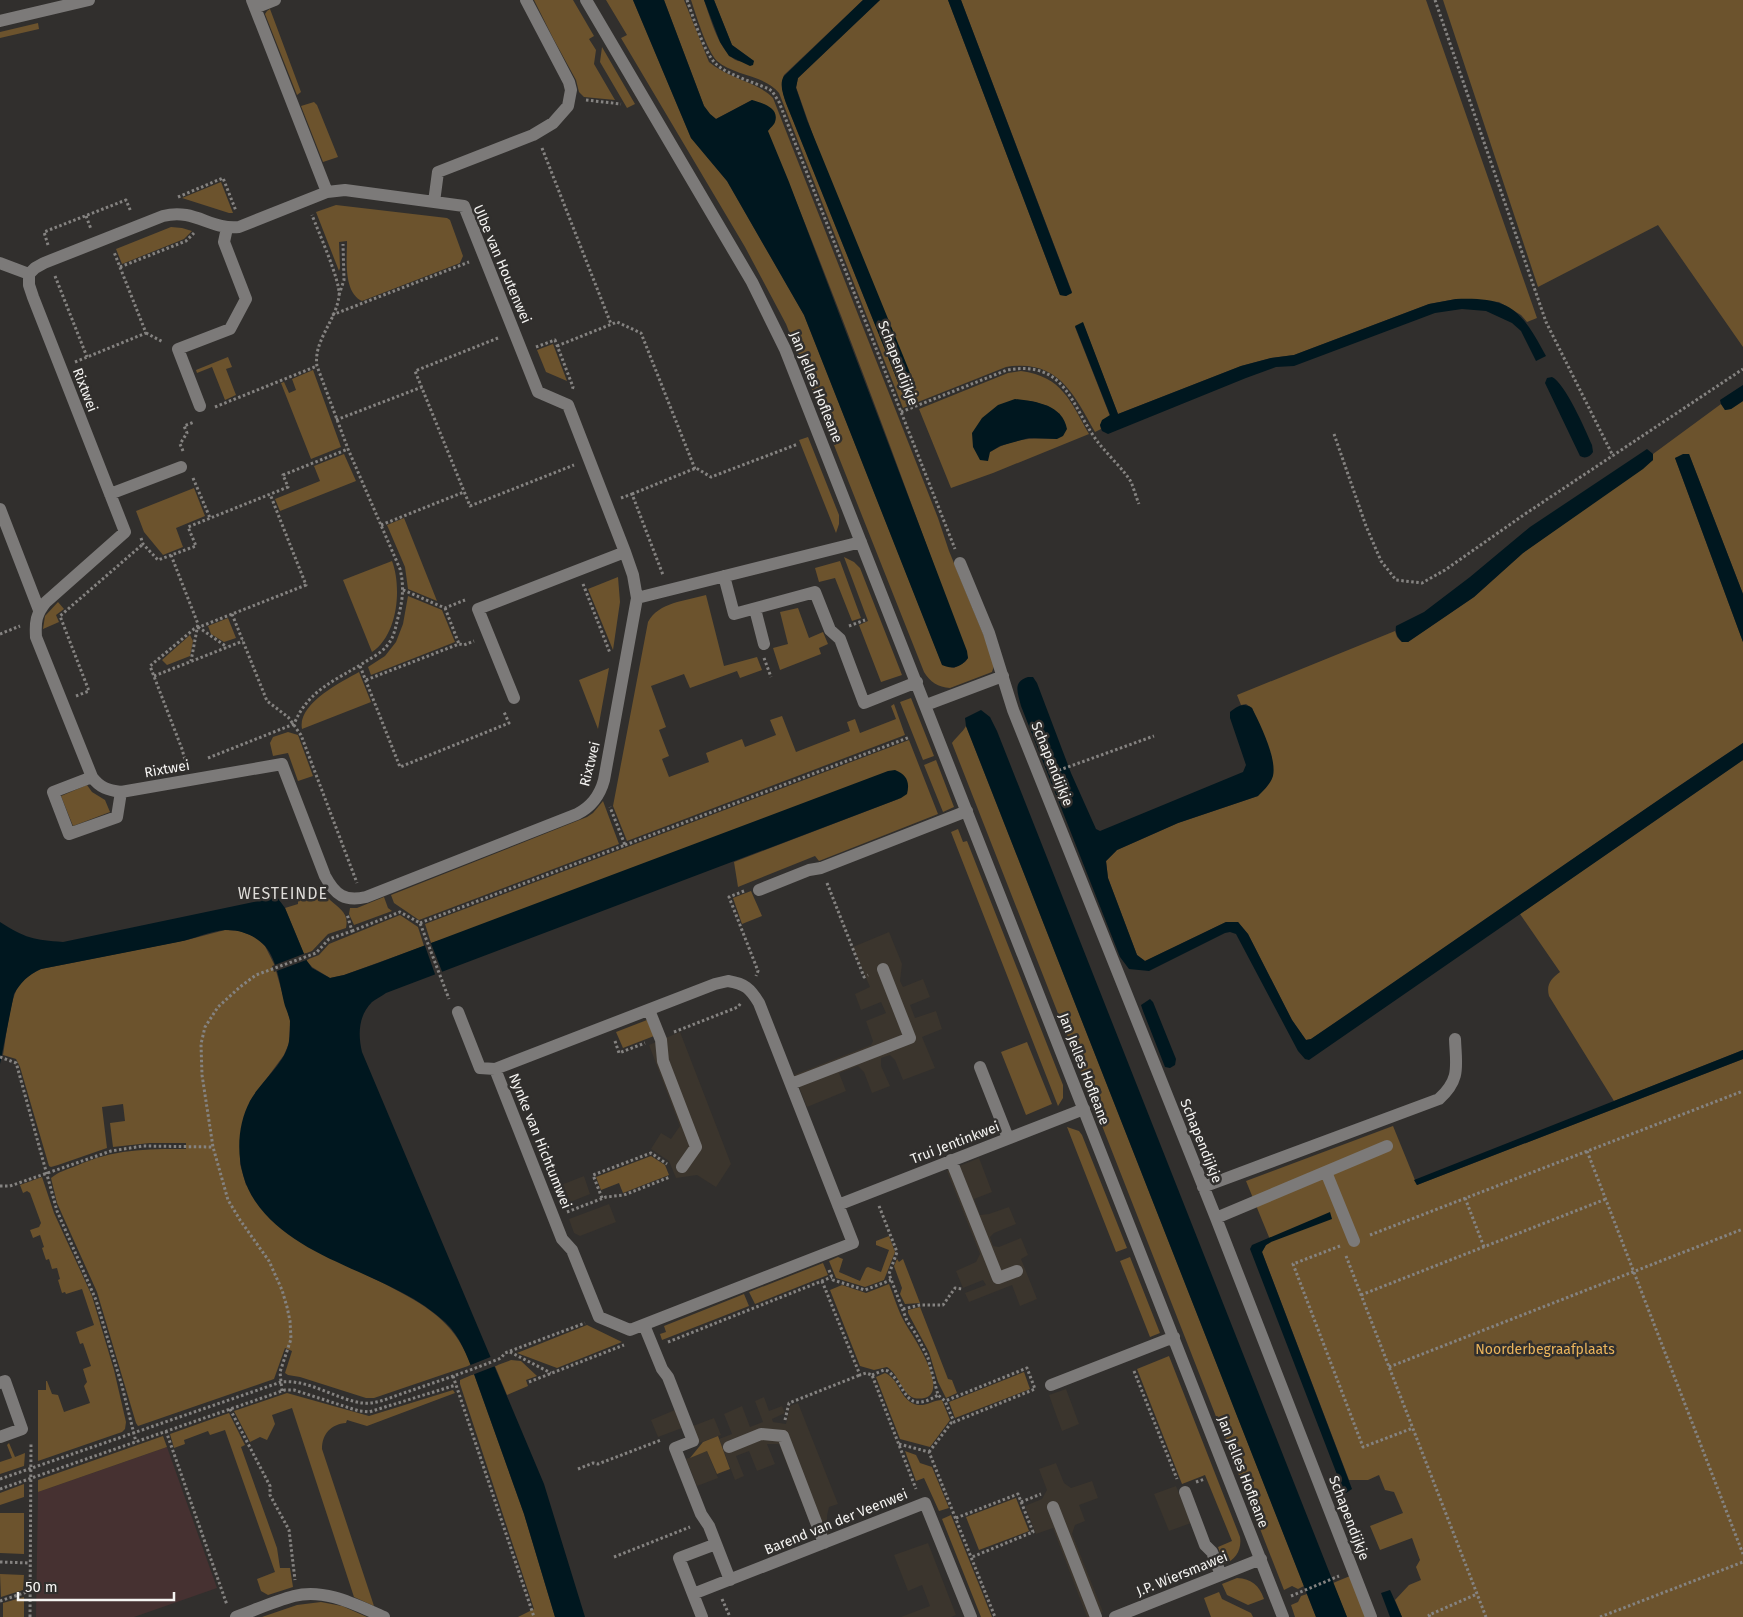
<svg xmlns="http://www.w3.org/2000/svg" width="1743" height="1617" font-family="'Fira Sans',sans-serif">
	<rect width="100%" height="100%" fill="#312f2d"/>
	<path fill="#3b352d" d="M889 932 902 964 900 981 903 987 923 979 930 997 910 1005 915 1018 936 1011 942 1029 922 1037 935 1068 903 1080 895 1060 890 1055 881 1058V1066L890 1086 872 1093 864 1072 858 1066 839 1073 846 1091 807 1107 794 1075 871 1045 873 1041 866 1021 886 1013 881 1002 861 1010 855 994 870 987 853 947Z
		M680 1032 731 1164 716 1187 697 1175 676 1178 669 1161 651 1149 661 1133 671 1139 680 1126 649 1045Z
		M979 1158 992 1192 974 1199 980 1215 989 1214 1009 1207 1016 1224 994 1233 990 1237 993 1246 999 1247 1021 1238 1028 1255 1021 1259 1037 1299 1020 1306 1012 1285 969 1302 965 1293 986 1285 983 1280 963 1288 956 1271 976 1262 980 1254 947 1171Z
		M584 1176 590 1194 563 1205 556 1187Z
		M609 1204 616 1222 580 1236 574 1233 569 1219Z
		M1066 1389 1079 1424 1062 1431 1049 1395Z
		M764 1397 769 1411 782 1406 785 1413 772 1419 773 1422 786 1424 790 1406 798 1403 838 1504 829 1507 827 1516V1523L830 1533 816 1538 779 1444H767L775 1464 757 1471 749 1451 736 1456 744 1476 735 1480 719 1439 732 1434 724 1414 742 1406 750 1427 763 1422 755 1401Z
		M675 1410 682 1428 658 1437 651 1420Z
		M714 1418 721 1435 699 1443 693 1426Z
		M707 1451 718 1478 697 1486 686 1459Z
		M1056 1463 1064 1483 1071 1488 1092 1481 1098 1498 1079 1505 1085 1521 1075 1525 1072 1534 1103 1612 1090 1617H1087L1053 1528 1036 1534 1025 1506 1042 1499 1047 1490 1039 1469Z
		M1176 1486 1191 1523 1169 1531 1154 1494Z
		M928 1543 956 1615 951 1617H901L930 1606 922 1585 908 1591 894 1555Z"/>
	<path fill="#463131" d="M167 1447 217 1588 134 1617H36L38 1492Z"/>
	<path fill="#6c532d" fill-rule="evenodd" d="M534 0H573L594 36 589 39 596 50 594 64 615 100 584 97 579 92 576 80 553 38Z
		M606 0H633L691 138 727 181 804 315 942 664 954 668 965 662 968 658C903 482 840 304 767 131L775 121 752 100 716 119 710 114 704 106 664 0H684L709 62C727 78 760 83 773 98L938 518 949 551 989 648 994 666 992 672 950 688C938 687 930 682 924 672L786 324 745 247 621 38 627 35Z
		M691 0H704C710 17 720 55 738 61 742 62 749 61 754 61L732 45 714 0H863L784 75C780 86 783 93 786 103L902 392 904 394 796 87 798 78 880 0H948L1060 295 1066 296 1072 292 961 0H1426L1537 318 1527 322 1521 315 1499 302 1456 299 1429 304 1294 355 1271 358 1241 366 1118 414 1083 323 1075 327 1110 416 1100 425 1101 429 1095 432C1073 393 1058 359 1006 367L903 408 779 93C765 75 734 76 717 61 707 51 696 15 691 0Z
		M1443 0H1743V347L1658 225 1538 287Z
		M270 9 301 92 297 95 265 14 267 11Z
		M38 23 39 29 0 38V32Z
		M602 47 635 104 627 108 600 62Z
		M314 102 317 105 338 157 323 162 301 106Z
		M221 182 233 213H229L182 198Z
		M336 205 447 218 450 220 463 256 460 263 362 301C343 292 347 259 347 241L339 242 340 268 339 271 316 212Z
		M171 227 182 228 192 231 184 239 122 264 116 249Z
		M553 344 567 381 546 372 537 350Z
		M228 357 232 367 226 369 236 395 225 400 212 367 197 373 196 370Z
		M313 370 341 447 311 459 281 383 284 382 289 393 296 390 292 379Z
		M1021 371C1063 377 1070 401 1089 434L993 473 951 488 919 409 1008 373ZM1031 401 1048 406 1060 414 1057 439C1031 438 1013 438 990 452Z
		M1743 401V594L1689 454 1675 458 1743 642V743C1598 840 1455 941 1311 1039L1306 1040 1292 1020 1248 934 1238 922H1226L1145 961 1137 955 1108 878 1106 861 1117 850 1178 823 1258 796 1272 758 1252 708 1246 704 1241 705 1237 695 1395 631 1397 637 1402 642H1408L1474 597 1523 553 1653 460V454L1721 404 1725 410 1731 409Z
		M808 437 839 515V524L836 533 799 440Z
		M344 454 356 481 280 511 275 499 320 481 314 466Z
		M194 488 205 516 176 528 183 547 163 555 144 532 136 511Z
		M404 518 437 601 408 589 405 567 387 525Z
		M844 557 854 562 860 568 902 675 881 682 859 625 868 621Z
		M392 561C402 587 398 635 372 652L343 580Z
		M840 561 861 618 852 621 835 578 819 582 815 568Z
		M618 577 620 602 613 650 588 589Z
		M706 595 724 666 757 657 762 670 740 678 737 671 690 688 684 674 651 686 666 727 659 730 669 756 662 759 669 777 709 762 706 753 742 739 745 747 776 735 770 720 782 716 796 752 850 731 847 722 855 719 860 733 896 719 891 706 894 704 905 735 627 841 613 806 648 622C659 602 685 601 706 595Z
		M408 596 442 610 455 642 371 675 368 667 385 656 396 642 403 624Z
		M58 602 64 609 56 615 59 622 43 629 45 616Z
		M798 608 809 638 823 632 828 644 819 648 821 654 780 670 773 648 788 644 780 612Z
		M228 618 236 638 224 642 211 634 208 626Z
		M190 635 193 641 190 656 167 665 162 660Z
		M609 668 598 729 579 680Z
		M359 672 371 702 302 729C297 704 341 682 359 672Z
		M911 698 934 756 923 760 900 702Z
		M966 726 1304 1586 1298 1589 1292 1586 1284 1590 952 743C957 736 962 733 966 726Z
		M288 732 298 735 313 776 298 781 288 753 273 756 270 743 273 737Z
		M909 740 938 814 819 861 815 856 738 887 734 862 901 798 431 943 425 924Z
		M936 760 954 807 943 812 924 765Z
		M1743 760V1050L1614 1101 1549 996C1546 984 1551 979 1560 972L1520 914Z
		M87 785 92 792 105 800 110 812 73 826 61 796Z
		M603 801 619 844 419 920 394 903 391 895 587 817 593 813Z
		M958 829 963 842 967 841 1063 1085V1098L1058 1106 951 832Z
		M321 886C323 891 326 896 330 900 340 909 349 913 346 928L328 934 312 951 304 954 285 908 298 904V891Z
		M751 891 762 916 742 924 733 898Z
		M384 897 388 908 392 911 354 925 349 914 350 908H357Z
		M400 915 418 927 424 946 344 975 330 978 312 967 306 960 319 955 329 944Z
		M225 930 240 931 255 937 265 946 274 964 290 1020 289 1043 284 1055 250 1101 240 1145V1164L246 1185C282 1212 317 1243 355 1268 364 1275 375 1279 385 1284 425 1305 454 1320 471 1365L374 1398H366L300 1377 288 1375 285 1373 292 1351 285 1348 274 1379 138 1426 136 1423 97 1292 57 1203 51 1178C58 1172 68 1169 76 1166 114 1149 144 1149 186 1149V1143H150L113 1147 110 1123 125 1121 123 1104 102 1107 107 1148 58 1165 51 1167 49 1166 20 1067 16 1059 3 1055C6 1037 10 999 19 985 24 978 33 973 41 969L187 940Z
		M647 1020 654 1036 623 1048 616 1032Z
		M1027 1042 1052 1104 1026 1115 1001 1052Z
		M1743 1059V1617H1402L1395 1600 1409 1585 1421 1580 1416 1567 1420 1560 1412 1538 1380 1550 1370 1526 1403 1513 1394 1492 1385 1490 1379 1475 1368 1480H1349L1262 1252 1266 1245 1271 1242 1246 1181 1393 1126 1417 1185Z
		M1067 1127 1079 1131 1082 1135 1127 1248 1116 1252Z
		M651 1156 665 1165 669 1175 623 1193 619 1183 601 1190 596 1177Z
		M42 1177 54 1213 92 1296 114 1370 126 1422 125 1429 122 1432 38 1461V1390H46V1381H47L52 1394 58 1395 64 1412 90 1403 84 1386 87 1382 83 1369 91 1366 83 1343 80 1344 76 1332 94 1325 82 1289 66 1294 65 1292 62 1293 58 1280 60 1279 57 1268 52 1269 49 1259 46 1260 42 1248 44 1247 40 1235 33 1238 30 1230 39 1227 41 1223 30 1193 27 1191 23 1193 20 1185Z
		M889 1236 895 1252 884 1280 865 1287 836 1278 829 1261 838 1257 843 1259 839 1272 860 1281 866 1268 868 1267 881 1272 889 1250 876 1245V1241Z
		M1130 1257 1160 1333 1150 1337 1120 1261Z
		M897 1259 899 1262 903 1259 920 1303 905 1304 900 1294 902 1288 894 1266Z
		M823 1263 828 1275 755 1304 749 1292Z
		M889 1284C894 1296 898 1311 905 1323 912 1335 945 1383 929 1396 925 1399 918 1399 914 1398 901 1393 899 1374 887 1367L874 1370 860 1366 830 1290 842 1285 866 1293Z
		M744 1294 749 1306 662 1340 660 1334 666 1332 664 1326Z
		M920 1307 948 1379 952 1380 957 1393 946 1398 938 1382 929 1352 908 1313V1310Z
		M587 1325 622 1342 557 1368 517 1353Z
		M1169 1356 1240 1537C1242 1549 1236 1560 1224 1564L1218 1547 1232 1541 1205 1475 1182 1484 1137 1369Z
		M511 1360 521 1361 537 1376 526 1380 528 1386 507 1395 495 1366Z
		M1024 1372 1030 1389 955 1418 949 1402Z
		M885 1373C900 1379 900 1402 918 1405 927 1406 934 1400 942 1400L950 1420 930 1447 900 1439 876 1377Z
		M474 1374 524 1514 555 1617H518L534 1609 460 1384V1380Z
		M453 1390 455 1393 367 1426 347 1420 346 1423C331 1424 322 1434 322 1449L374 1606 354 1597 292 1408 272 1415 275 1424 267 1440 260 1437 250 1442 234 1411 287 1393 369 1416Z
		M229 1413 245 1445 241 1447 277 1548 280 1568H290L293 1587 268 1595 261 1591 257 1579 275 1572 225 1430 210 1435 208 1431 184 1440 185 1444 174 1448 170 1434Z
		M163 1436 167 1447 38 1492V1480Z
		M718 1436 730 1469 717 1474 707 1451 690 1458 703 1442Z
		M9 1443 15 1457 25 1453 24 1466 0 1474V1462L12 1458 7 1445Z
		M905 1451 916 1455 920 1463 932 1467 949 1508 939 1511 924 1478 916 1481Z
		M24 1484V1497L0 1505V1493Z
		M1016 1498 1029 1531 979 1550 966 1517Z
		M0 1513H24V1554L0 1553Z
		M951 1515 992 1617H981L942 1519Z
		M0 1574 24 1575 23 1590 1 1597Z
		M1350 1576 1366 1617H1347L1333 1583Z
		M1237 1578C1252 1579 1259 1585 1264 1599L1248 1605 1227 1595 1222 1584Z
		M1219 1592 1222 1599 1251 1613 1253 1617H1211L1204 1598Z
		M1307 1594 1316 1617H1295L1291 1605 1298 1602 1301 1596Z
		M24 1597V1617H3V1603Z
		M321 1602 342 1606 367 1617H262L297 1605Z"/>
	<path fill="#00171f" d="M633 0H664L704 106 710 114 716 119 752 100C761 103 780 107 775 122 774 125 769 129 768 131L789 182 967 651 968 658C961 667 953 670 942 665L804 315 727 181 691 138Z
		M704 0H714L732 45 754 61 753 65 750 66 729 56 720 42Z
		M863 0H880L798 78 796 88 807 120 915 385 913 392 907 394 902 392 786 103C783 94 779 84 784 76Z
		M948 0H961L1072 293 1066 296 1060 295Z
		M1456 299C1511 297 1521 310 1546 356L1536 361 1521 331 1512 323 1486 311 1462 309 1435 313 1294 366 1276 367 1246 378 1108 434 1102 431 1100 425 1102 420 1110 415 1075 326 1083 322 1118 414 1241 366 1271 358 1294 355 1429 304Z
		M1552 377C1565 383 1585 429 1592 445L1593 452C1590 457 1585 459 1580 456L1545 383 1547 378Z
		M1743 385V401L1731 409 1725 410 1721 404 1720 400Z
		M1015 399C1035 401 1063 405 1067 429L1063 436 1057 439 1029 438 1000 446 990 452 988 461 980 460 973 447 972 433 982 418 998 405Z
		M1647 449 1653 454V460L1643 469 1523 553 1474 597 1408 642H1402C1397 637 1395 633 1396 626L1424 612 1470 577 1530 527Z
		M1683 454H1689L1743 594V642L1675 458Z
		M1028 677H1033L1037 683 1071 773 1096 829 1100 831 1243 772 1246 765 1230 718V712C1238 706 1243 702 1252 708 1260 724 1277 758 1273 776 1270 785 1264 790 1258 796L1178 823 1117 850 1106 861 1108 878 1137 955 1145 961 1226 922H1238L1248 934 1292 1020 1306 1040 1311 1039C1455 941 1598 840 1743 743V760L1309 1060 1305 1059 1298 1051 1236 934 1230 932 1225 933 1149 971 1129 969 1120 957 1021 706C1018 693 1012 682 1028 677Z
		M981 710 990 717 997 731 1347 1617H1316L966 726 965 718Z
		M895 770C907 775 910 782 907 794L901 798 386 993C382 996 376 999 372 1002 358 1016 358 1035 362 1052L544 1484 585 1617H555L524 1514 474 1374C467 1356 460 1336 445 1322 390 1271 298 1264 255 1201 236 1173 234 1131 250 1101 260 1082 286 1063 289 1041 290 1035 290 1027 290 1021 289 1016 287 1011 285 1006 280 987 278 961 265 946 255 935 239 929 225 930 210 931 194 939 178 942 133 951 87 960 41 969 28 975 21 982 14 994L0 1064V922C24 938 35 940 63 942L277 897 285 908 307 961 312 968 330 978 344 975 378 963 888 771Z
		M1150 999 1153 1002 1176 1059 1175 1065 1170 1068 1165 1067 1143 1011 1141 1005Z
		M1743 1050V1059L1417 1185 1414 1180Z
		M1330 1212 1332 1219 1271 1242 1266 1245 1262 1252 1352 1489 1346 1493 1343 1490 1250 1249 1252 1245Z
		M1390 1590 1391 1592 1402 1617H1390L1381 1593Z"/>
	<path fill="#312f2d" d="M430 941 443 974 436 977 424 943Z
		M306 953 309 959 274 972 272 966Z
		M493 1356 498 1365 472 1375 468 1366Z"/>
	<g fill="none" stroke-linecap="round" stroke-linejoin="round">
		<path stroke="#858381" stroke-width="3" stroke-dasharray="2.5 2.5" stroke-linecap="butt" d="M687 0C693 16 704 53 716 64 728 75 753 82 769 89L772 91 779 102 955 549
			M1435 0 1546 322 1613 456
			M586 100 621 104
			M542 148 611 324
			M178 197 223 178 236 211
			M86 216 91 229
			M48 245 44 232 126 200 131 212
			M120 267 186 241 194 233
			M55 276 87 357
			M339 295 344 280 343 244
			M332 315 469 262
			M146 333 163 342
			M498 338 415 371 470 506 574 465
			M557 346 617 322 641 333 695 469
			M536 347 555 340 573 387 572 390
			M75 362 146 333 114 252
			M215 407 317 366
			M901 412 1007 370C1066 360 1070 404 1097 441 1106 453 1125 471 1131 482 1134 489 1136 497 1139 504
			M336 420 422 387
			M1334 434 1366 526 1381 561 1396 580 1422 583 1445 570 1525 514 1743 369
			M183 451 180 444 187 433 184 426 194 422
			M193 478 210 518
			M632 494 696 468 711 477 798 444
			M621 498 632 494 663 575
			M381 525 464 492
			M141 538 143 544 158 560 196 546 188 527 288 487 283 475 348 449
			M171 555 198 624 191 661
			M583 584 610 653
			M403 590 445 608 465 600
			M445 608 459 644
			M232 614 267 701 288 717 301 735 357 883
			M849 626 865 620
			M198 627 227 647
			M0 634 20 626
			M764 658 771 677
			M360 666 400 767 509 723 504 712
			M154 676 243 641
			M366 680 459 644 464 645 474 641
			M76 696 89 691 60 616 143 544
			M208 758 294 724C309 689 335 681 365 662 373 657 383 652 389 643 395 635 396 624 399 614 403 598 404 585 400 569L348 449 317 366C313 341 336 321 339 296 341 282 318 231 312 215
			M186 764 182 749 150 666 194 629 306 585 270 494
			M1054 772 1154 736
			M625 845 910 737
			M827 883 864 977 868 975
			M744 891 729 897 758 971 756 976
			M420 923 625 845 610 807
			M352 931 400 912 420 923 449 999
			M674 1032 738 1007 741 1003
			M615 1041 619 1053 645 1043
			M0 1057 16 1063 17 1066 57 1211 96 1300 122 1386 136 1442
			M1587 1151 1743 1554
			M0 1186H10L111 1151 143 1146 213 1147
			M602 1198 593 1175 651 1153 667 1164
			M1465 1198 1484 1247
			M879 1206 897 1252 889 1274 907 1321 916 1334 928 1358 938 1395 945 1401 954 1422 1035 1389 1027 1368 945 1401
			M567 1212 606 1197 624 1195 670 1177
			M1370 1235 1743 1091
			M1340 1246 1293 1264 1363 1447 1413 1428
			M1346 1256 1486 1617
			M829 1270 833 1280 865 1290 891 1280
			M822 1281 860 1375 866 1373 872 1375 916 1489
			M1361 1295 1606 1199
			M903 1309 920 1305H943L955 1288 962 1289
			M668 1342 832 1277
			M510 1352 551 1373
			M1389 1367 1743 1229
			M1134 1371 1177 1479
			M872 1375 884 1370 888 1371C907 1386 904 1416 938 1395
			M453 1376 534 1617
			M529 1382 624 1345
			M282 1391 280 1372 291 1339 290 1321 287 1307 282 1290 269 1261 240 1220 228 1200 213 1147 202 1075 201 1044 205 1027 218 1007 240 987 256 975 316 953 329 939 352 931 347 914
			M230 1409 270 1486V1495L289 1530 295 1580
			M785 1420 789 1403 860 1375
			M166 1431 227 1605
			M899 1444 929 1452 995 1617
			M929 1452 951 1423 954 1422
			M578 1469 593 1463 598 1464 661 1440
			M0 1479 281 1382C309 1379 335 1399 362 1403 377 1405 393 1396 407 1392 438 1381 470 1371 501 1358L505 1353 585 1323
			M1196 1482 1205 1479
			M0 1489 285 1390H294L359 1411 369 1412 456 1385
			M1021 1502 1041 1494
			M956 1518 1018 1494 1033 1532 972 1557
			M614 1557 690 1527
			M0 1562 30 1563
			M1291 1596 1339 1576
			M722 1599 730 1617
			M0 1601 30 1591
			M30 1617 31 1442
			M1430 1617 1429 1615 1477 1594
			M1600 1617 1743 1562"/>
		<path stroke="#7c7a79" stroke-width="12" d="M252 0 327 192 345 190 464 206 538 392 568 405 625 552 633 575 637 598 604 780C600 795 591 807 577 814L366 897C345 902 335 895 325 876L282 764 121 792C108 790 100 788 92 777L36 637C35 622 36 614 46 602L125 532 33 297 29 285V274L35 268 44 263 163 216C195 208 210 230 239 227L327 192
			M586 0 752 282 785 349 1283 1617
			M255 8 275 0
			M0 21 89 0
			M434 202 438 172 533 135 553 123 568 106 571 90 569 82 526 0
			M0 263 29 274
			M200 406 178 349 230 329 246 299 224 242 227 228
			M110 494 181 467
			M0 509 39 610
			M960 563 989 633 1013 710 1216 1218 1371 1617
			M724 576 734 614 815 592 830 630 840 639 864 703 917 682
			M637 598 861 542
			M755 609 764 644
			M514 698 478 609 625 552
			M926 705 1003 676
			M92 777 53 792 69 834 117 817 121 792
			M759 890 809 870 821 868 967 811
			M728 981C745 984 750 988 759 1003L853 1243 630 1330 599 1317 572 1250 562 1239 495 1069 715 984Z
			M649 1010 661 1040 663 1061 696 1147 682 1167
			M458 1012 480 1068 495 1069
			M980 1067 1008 1138
			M791 1084 910 1038 883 969
			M951 1160 998 1278 1017 1271
			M1326 1172 1354 1241
			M1203 1187 1439 1099C1461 1079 1456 1066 1455 1039
			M838 1205 1084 1109
			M1216 1218 1387 1146
			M644 1325 662 1369 668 1377 693 1441 675 1448 701 1514 709 1526 716 1544
			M0 1383 5 1381 22 1429 0 1437
			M1051 1385 1174 1337
			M729 1447 761 1434 783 1436 824 1543
			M1185 1492 1205 1545 1212 1552 1221 1575
			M1053 1507 1096 1617
			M693 1594 679 1558 716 1544 730 1580
			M236 1617C255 1610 275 1601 294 1596 325 1588 356 1605 384 1617
			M702 1617 693 1594 925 1503 971 1617
			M1115 1617 1261 1559"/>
	</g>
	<g text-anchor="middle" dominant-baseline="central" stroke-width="5" stroke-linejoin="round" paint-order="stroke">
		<g font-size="14" fill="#f4f3f1" stroke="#312f2d">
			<text transform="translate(502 264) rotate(67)">Ulbe van Houtenwei</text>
			<text transform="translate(898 363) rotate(69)">Schapendijkje</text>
			<text transform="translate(816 387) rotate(68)">Jan Jelles Hofleane</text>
			<text transform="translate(85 390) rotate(69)">Rixtwei</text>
			<text transform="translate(590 764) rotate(-76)">Rixtwei</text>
			<text transform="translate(1052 764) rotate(68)">Schapendijkje</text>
			<text transform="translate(167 769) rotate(-10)">Rixtwei</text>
			<text transform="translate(1084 1069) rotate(69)">Jan Jelles Hofleane</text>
			<text transform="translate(540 1141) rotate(68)">Nynke van Hichtumwei</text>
			<text transform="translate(1201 1141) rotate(68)">Schapendijkje</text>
			<text transform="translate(955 1143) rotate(-21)">Trui Jentinkwei</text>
			<text transform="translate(1243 1472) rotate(69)">Jan Jelles Hofleane</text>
			<text transform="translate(1349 1518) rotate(69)">Schapendijkje</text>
			<text transform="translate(836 1522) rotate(-22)">Barend van der Veenwei</text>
			<text transform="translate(1182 1574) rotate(-22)">J.P. Wiersmawei</text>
		</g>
		<g font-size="14" fill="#ecb55c" stroke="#312f2d">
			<text x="1545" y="1349">Noorderbegraafplaats</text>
		</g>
		<g font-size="16" letter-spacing="1" fill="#dedcd8" stroke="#312f2d">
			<text x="283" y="893">WESTEINDE</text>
		</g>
	</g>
	<path d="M18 1592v8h156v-8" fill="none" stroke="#f4f3f1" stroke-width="2.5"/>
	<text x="25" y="1592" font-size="15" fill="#f4f3f1" stroke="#312f2d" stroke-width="4" paint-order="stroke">50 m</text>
</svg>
